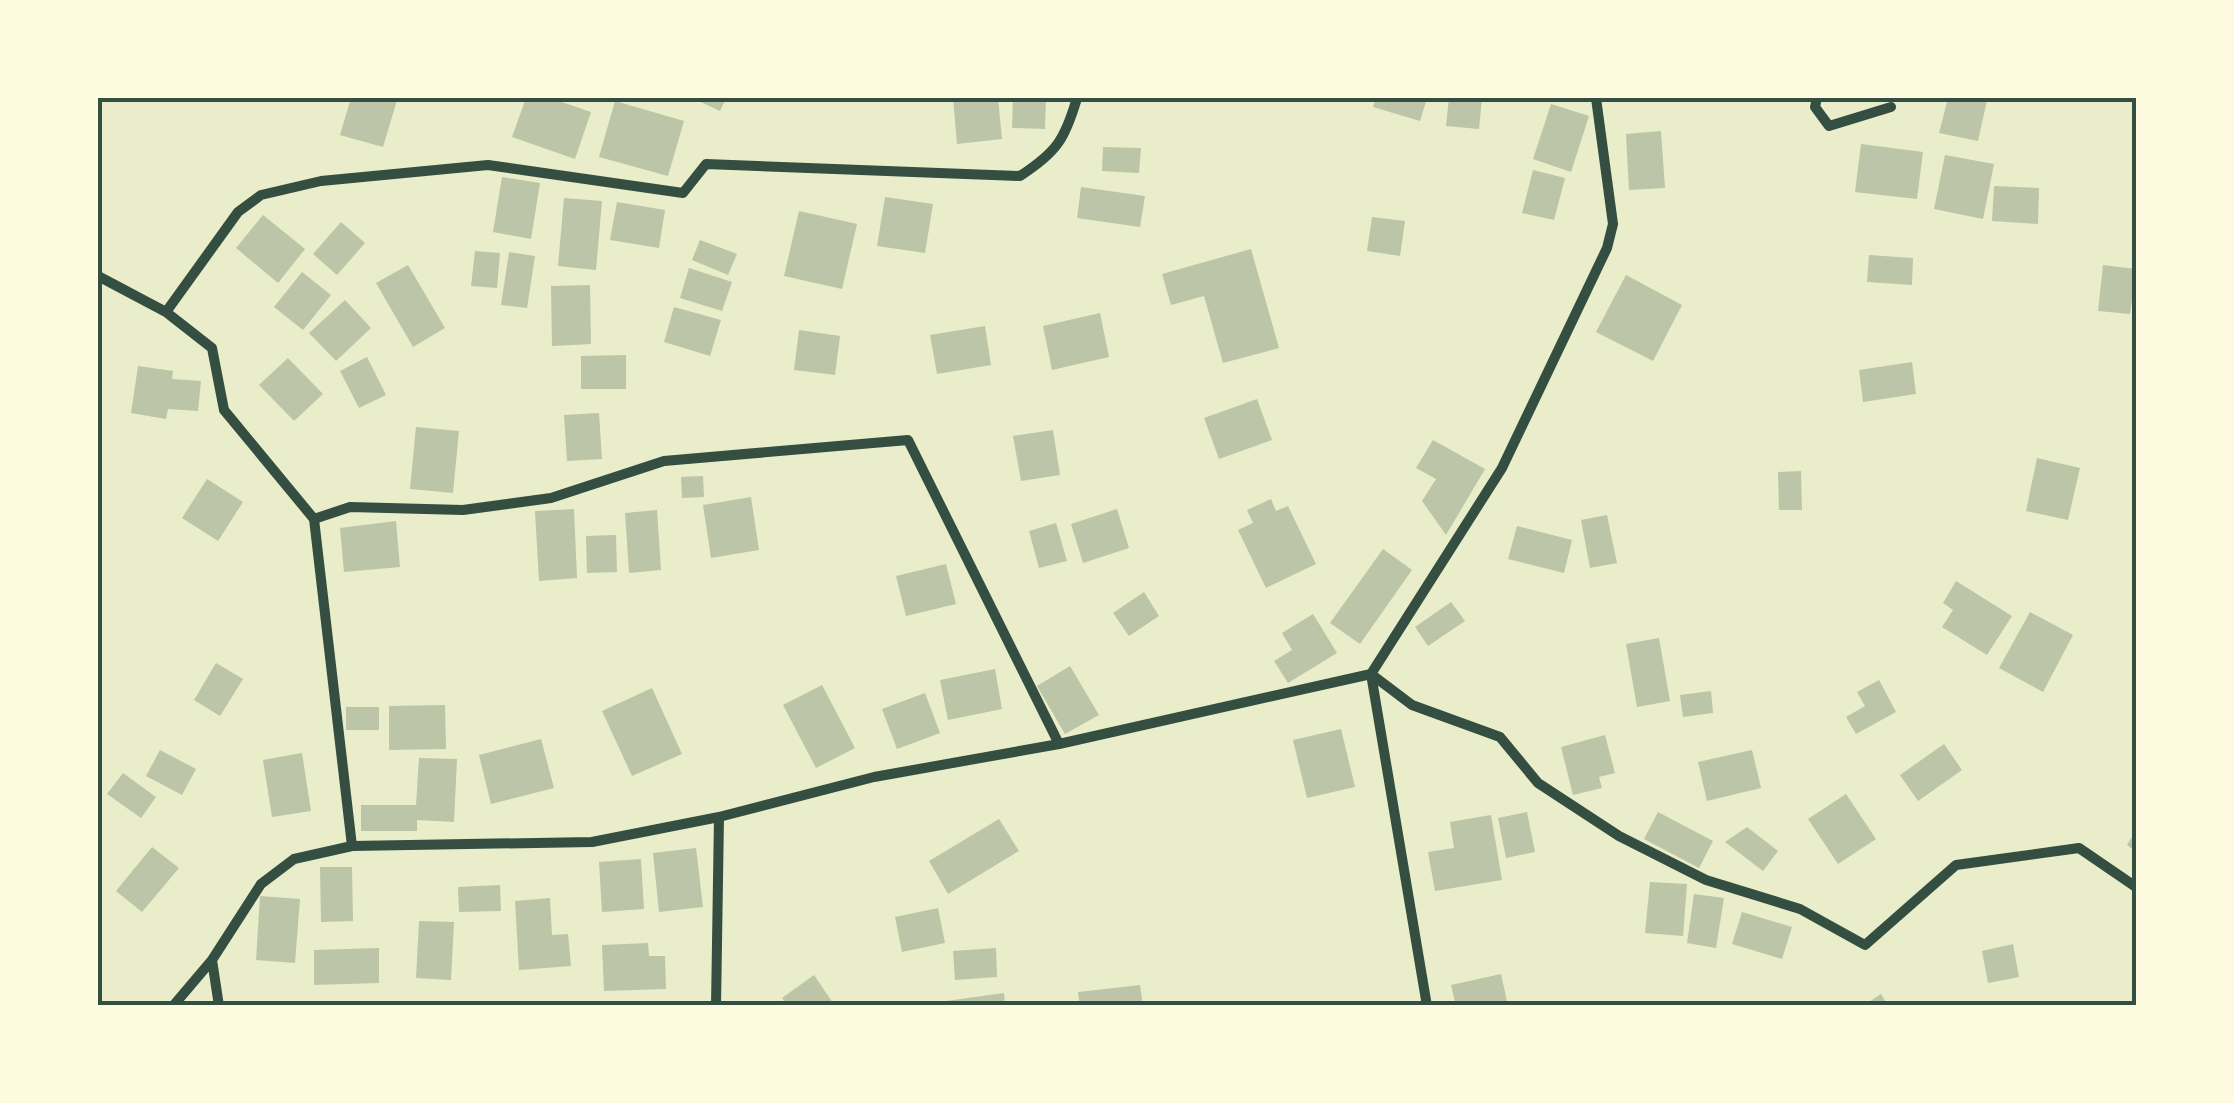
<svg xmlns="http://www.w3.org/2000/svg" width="2234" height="1103" font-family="'IBM Plex Serif',serif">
	<rect width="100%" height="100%" fill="#e9edc9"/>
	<path fill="#bcc5a7" d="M351 98 397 100 383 147 340 135Z
		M526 98H550L591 112 575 159 512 137Z
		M692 98H726L720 111Z
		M953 98H998L1002 139 957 144Z
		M1013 98H1046L1045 129 1012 128Z
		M1376 98H1427L1420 121 1373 107Z
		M1449 98H1482L1479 129 1446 126Z
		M1948 98 1987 100 1978 141 1939 133Z
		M615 101 684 121 668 176 599 157Z
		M1551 104 1589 116 1571 172 1533 159Z
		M1661 131 1665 188 1629 190 1626 134Z
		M1861 144 1923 152 1917 199 1855 192Z
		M1103 147 1141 148 1139 173 1102 171Z
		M1945 155 1994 164 1983 219 1934 209Z
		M1533 170 1565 178 1554 220 1522 213Z
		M502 177 540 183 531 239 493 232Z
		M1994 186 2039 188 2038 224 1992 221Z
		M1081 187 1145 196 1140 227 1077 218Z
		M885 197 933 204 925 253 877 246Z
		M564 198 602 201 596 270 558 266Z
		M617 202 665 210 659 248 610 240Z
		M799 211 857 224 842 289 784 276Z
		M263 215 305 249 278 283 236 248Z
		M1372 217 1405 221 1400 256 1367 251Z
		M341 222 365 243 337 275 313 254Z
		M700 240 737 254 728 275 692 260Z
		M1251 249 1279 348 1223 363 1204 296 1171 305 1162 274Z
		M475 251 500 253 497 288 471 286Z
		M509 252 535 256 527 308 501 305Z
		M1869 255 1913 258 1912 285 1867 282Z
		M408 265 445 328 413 347 376 283Z
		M2103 265 2136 269 2130 314 2098 311Z
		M689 268 732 282 722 311 680 298Z
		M302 272 331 295 303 330 274 307Z
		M1626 275 1682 305 1653 361 1596 332Z
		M590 285 591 344 552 346 551 286Z
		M345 300 371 328 336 361 309 333Z
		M674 307 721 320 710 356 664 342Z
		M1100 313 1109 357 1052 370 1043 326Z
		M985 326 991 365 937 374 930 335Z
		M799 330 840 336 835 375 794 370Z
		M626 355V389H581V356Z
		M367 357 386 395 359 408 340 371Z
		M288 358 323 394 294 421 259 385Z
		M1912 362 1916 394 1863 402 1859 370Z
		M138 366 173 371 172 379 201 381 198 411 168 409 166 419 131 413Z
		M1257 399 1272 440 1219 459 1204 418Z
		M599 413 602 459 567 461 564 415Z
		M416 427 459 431 453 493 410 489Z
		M1053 430 1060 475 1021 481 1013 436Z
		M1433 440 1485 469 1446 535 1422 501 1436 479 1416 468Z
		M2037 458 2080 468 2068 520 2026 511Z
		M1801 471 1802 510H1779L1778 472Z
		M703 476 704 497 682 498 681 477Z
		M207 479 243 502 218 541 182 518Z
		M751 497 759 550 711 558 703 505Z
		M1271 499 1276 511 1288 506 1316 564 1266 588 1238 530 1253 523 1247 510Z
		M574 509 577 578 539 581 535 511Z
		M1117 509 1129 548 1083 563 1071 524Z
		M657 510 661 570 629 573 625 513Z
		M1607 515 1617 563 1590 568 1581 520Z
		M396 521 400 567 344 572 340 528Z
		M1056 523 1067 561 1039 568 1029 531Z
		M1517 526 1572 540 1564 573 1508 559Z
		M616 535 617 572 587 573 586 536Z
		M1383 549 1412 570 1360 644 1330 623Z
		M946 564 956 604 906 616 896 576Z
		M1956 581 2012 616 1987 655 1942 627 1953 610 1943 603Z
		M1144 592 1159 616 1129 636 1113 613Z
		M1451 602 1465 621 1428 646 1415 627Z
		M2030 612 2073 635 2043 692 1999 668Z
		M1313 614 1337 653 1288 683 1274 661 1292 650 1282 633Z
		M1659 638 1670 701 1637 707 1626 644Z
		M216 663 243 679 220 716 194 700Z
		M1070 666 1099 715 1065 734 1037 686Z
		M995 669 1002 709 948 720 940 680Z
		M1879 680 1896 712 1856 734 1846 717 1865 706 1857 692Z
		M822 685 855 748 816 768 783 705Z
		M652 688 682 754 632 776 602 711Z
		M1711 691 1713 713 1683 717 1680 695Z
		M925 693 940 733 897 749 882 709Z
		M445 705 446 749 389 750V706Z
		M346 707H379V730H346Z
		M1341 729 1355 787 1307 798 1293 740Z
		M1605 735 1615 773 1599 777 1602 788 1573 795 1561 747Z
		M541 739 554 788 491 804 479 755Z
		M1944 744 1962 770 1918 801 1900 775Z
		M160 750 196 769 182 795 146 776Z
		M1752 750 1761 788 1707 801 1698 762Z
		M302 753 311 811 272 817 263 760Z
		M419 758 457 759 454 822 417 820V831H361V805H416Z
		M123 773 156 797 141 818 107 794Z
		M1846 794 1876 839 1838 864 1808 819Z
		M1527 812 1535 852 1506 858 1498 818Z
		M1658 812 1713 841 1699 868 1644 839Z
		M1491 815 1502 880 1435 891 1428 852 1454 848 1450 822Z
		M999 819 1019 851 948 894 929 861Z
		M1747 827 1778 851 1763 871 1725 842Z
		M2136 831V852L2127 845Z
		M152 847 179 868 142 912 116 891Z
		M696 848 703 907 659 912 653 853Z
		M641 859 644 909 602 912 599 862Z
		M320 867H352L353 921 321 922Z
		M1650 882 1687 884 1683 936 1645 933Z
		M500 885 501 911 459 912 458 887Z
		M1694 894 1724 898 1716 948 1687 943Z
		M260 896 300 899 295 963 256 960Z
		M550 898 552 935 568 934 571 966 519 970 515 901Z
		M938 908 945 943 902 952 895 917Z
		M1742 912 1792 927 1782 959 1732 944Z
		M419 921 454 922 451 980 416 978Z
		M648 943 649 956H665L666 989 604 991 602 945Z
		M2013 944 2019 977 1988 983 1982 951Z
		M379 948V983L314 985V950Z
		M996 948 997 977 955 980 953 951Z
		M1501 974 1508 1006H1456L1451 985Z
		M814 975 835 1006H788L782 998Z
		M1140 985 1143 1006H1080L1078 992Z
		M1004 993 1005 1006H941L939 1002Z
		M1881 994 1888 1006H1863Z"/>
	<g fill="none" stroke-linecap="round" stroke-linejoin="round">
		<path stroke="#344e41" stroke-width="10" d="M1817 98 1815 107 1829 126 1891 107
			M98 276 166 312 212 348 224 410 314 519 352 846
			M166 312 238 212 261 195 321 181 488 165 683 193 706 164 1020 176C1057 152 1065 139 1077 98
			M314 519 350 507 463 510 551 498 664 461 908 440 1059 744
			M212 960 219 1006
			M98 1004 100 1006
			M173 1006 212 960 261 884 294 859 352 846 592 842 719 817 874 777 1059 744 1371 674 1412 705 1500 737 1538 783 1619 836 1706 880 1800 909 1865 945 1956 865 2079 848 2136 887
			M716 1006 719 817
			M1427 1006 1371 674 1502 468 1607 248 1613 224 1596 98"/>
	</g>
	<rect width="2234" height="1103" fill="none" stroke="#fefae0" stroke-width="200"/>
	<rect x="100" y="100" width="2034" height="903" fill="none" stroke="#344e41" stroke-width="4"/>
</svg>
